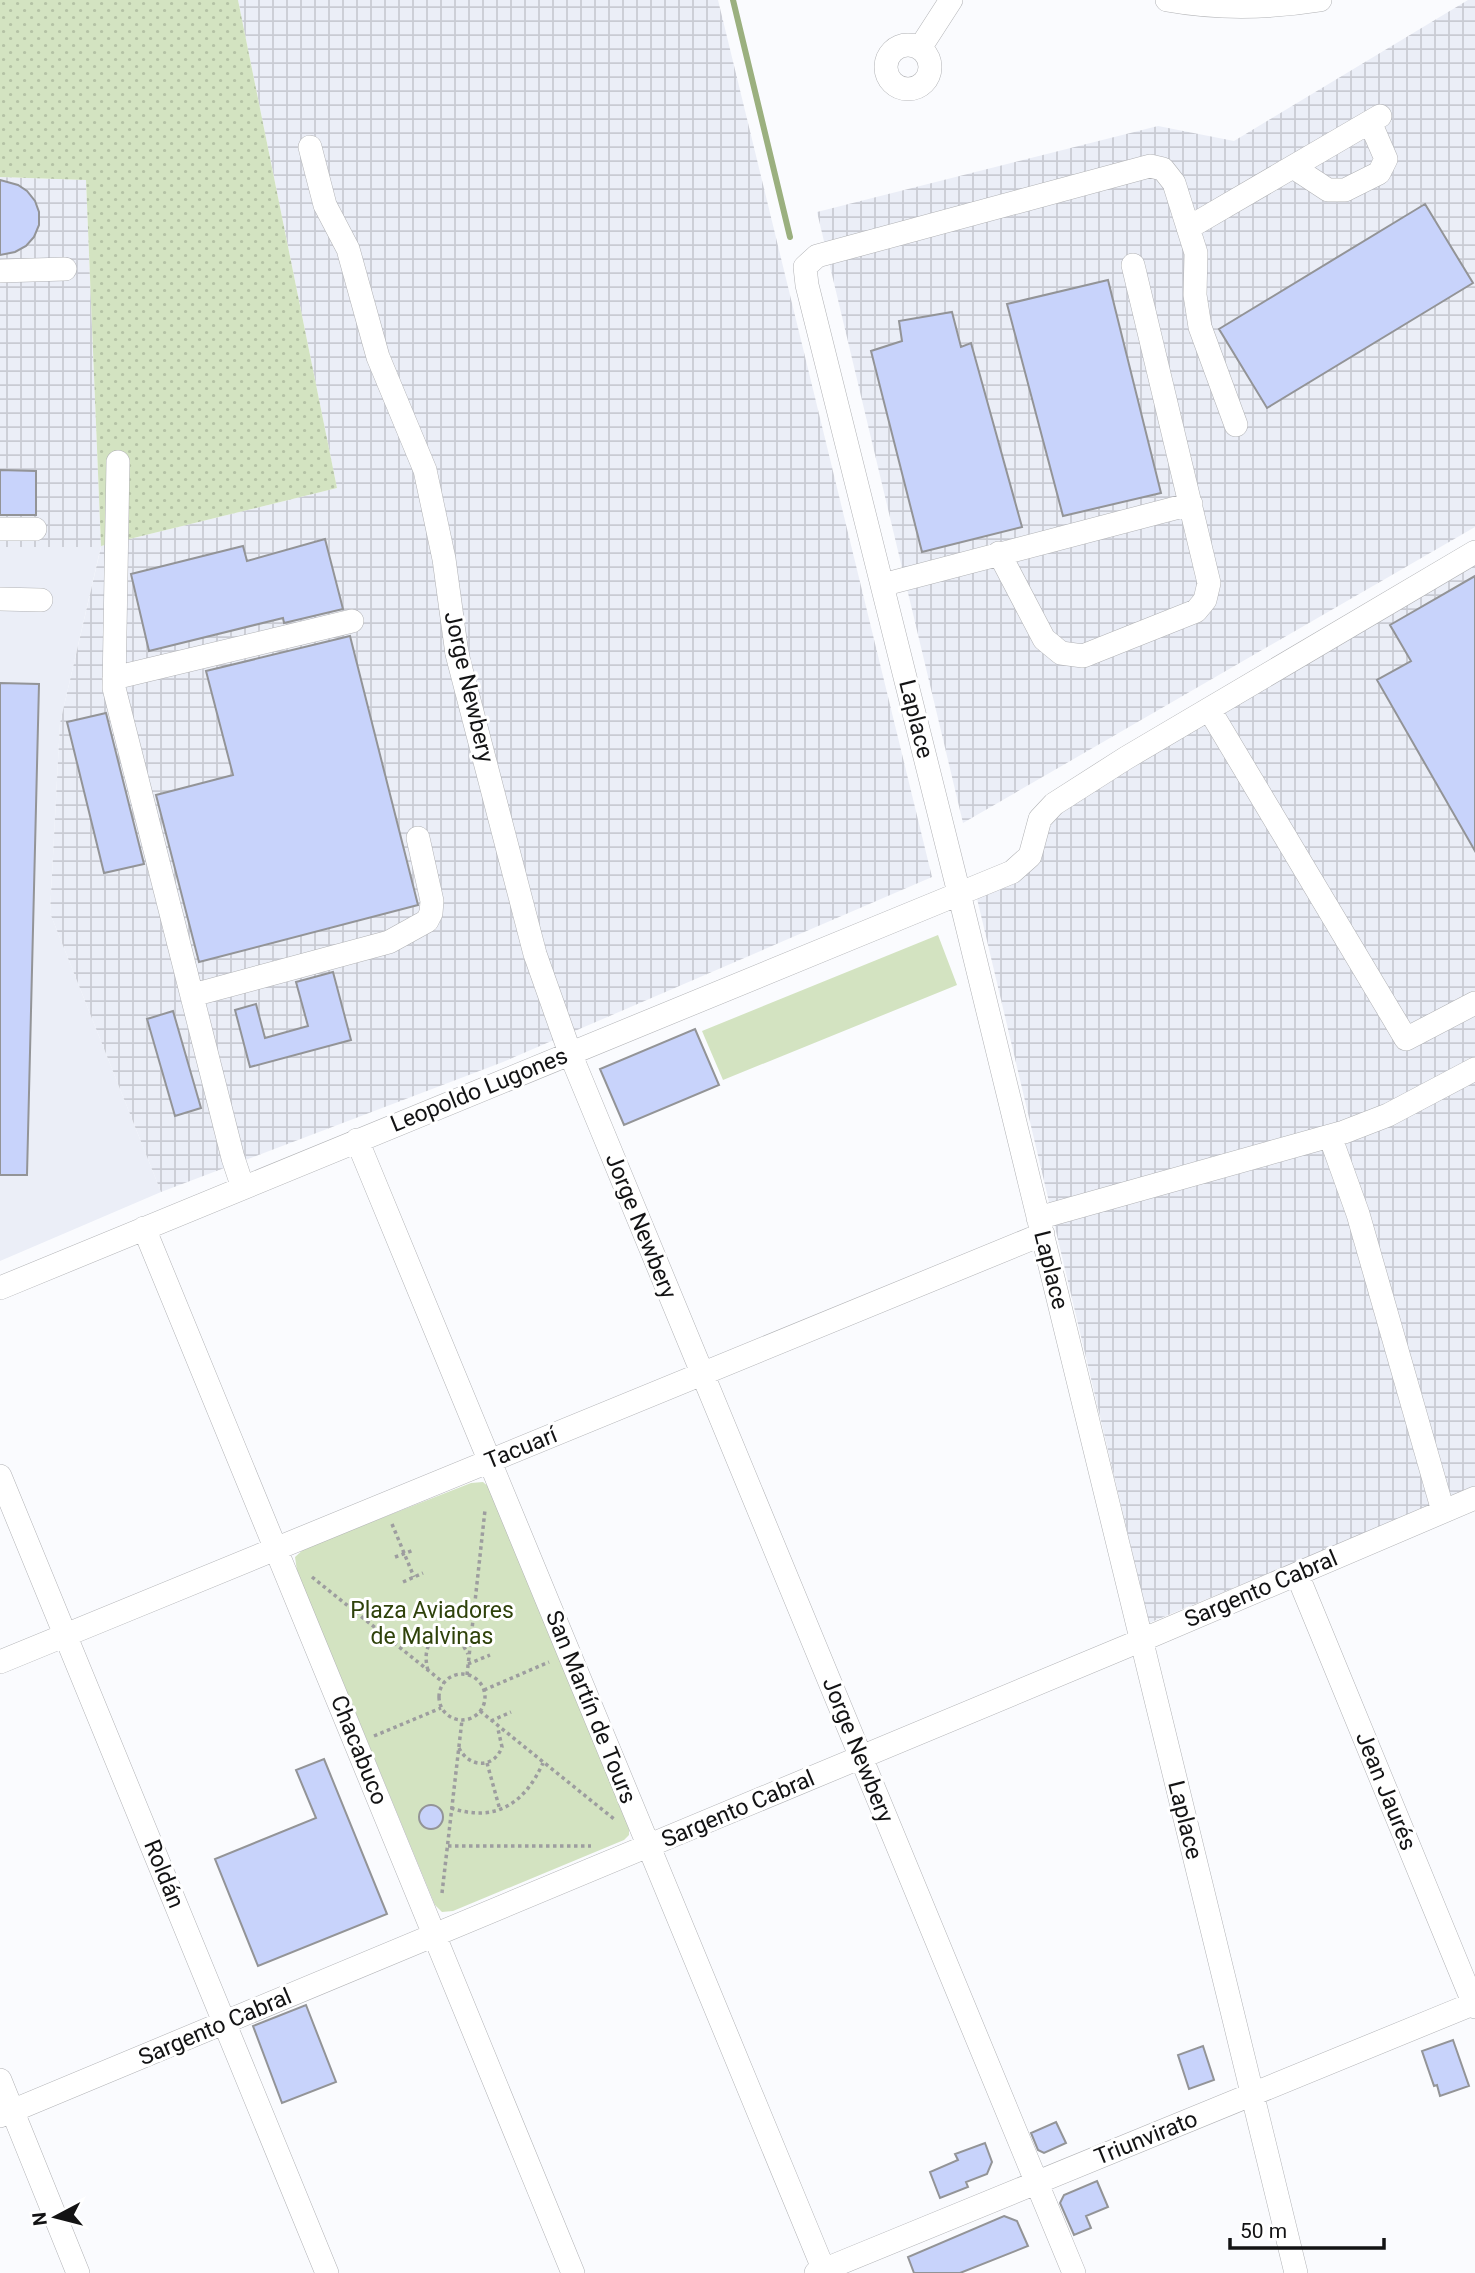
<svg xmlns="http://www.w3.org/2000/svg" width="1475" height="2273" font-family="Roboto,sans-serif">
	<defs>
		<pattern id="industrial-grid" width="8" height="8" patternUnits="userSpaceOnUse" patternTransform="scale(1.75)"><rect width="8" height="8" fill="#ebeef7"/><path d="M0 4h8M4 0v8" fill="none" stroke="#c9cbd3"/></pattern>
		<pattern id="grass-dots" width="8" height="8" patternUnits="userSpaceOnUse" patternTransform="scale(1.75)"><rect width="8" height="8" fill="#d3e3c1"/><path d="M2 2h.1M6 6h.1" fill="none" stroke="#b4c2a5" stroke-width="1.8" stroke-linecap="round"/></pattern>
	</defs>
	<rect width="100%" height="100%" fill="#fafbfe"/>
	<path fill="#ebeef7" d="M101 546 60 723 50 913 161 1192 0 1261V547Z"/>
	<path fill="url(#industrial-grid)" d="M238 0H718L932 877 503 1062 161 1192 50 913 60 723 101 547H0V177L86 180 101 546 337 488Z
		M1468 0H1475V527L963 823 817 212 1158 126 1234 141Z
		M1475 552V1488L1149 1623 974 886 1012 872 1040 819Z"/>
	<path fill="url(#grass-dots)" d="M0 0H238L337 488 101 546 86 180 0 177Z"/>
	<path fill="#d3e3c1" d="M938 935 957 985 723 1080 702 1031Z
		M483 1482 490 1488 629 1826V1835L624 1840 453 1911 442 1912 435 1905 297 1571 295 1557 305 1548 471 1483Z"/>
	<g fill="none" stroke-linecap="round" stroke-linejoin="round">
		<path stroke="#9bb07f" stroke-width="6" d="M733 0 790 237"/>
	</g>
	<path fill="#c8d3fb" stroke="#939497" stroke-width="2" d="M0 180 18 185 27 191 35 201 39 212V225L34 237 26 246 15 252 0 255Z
		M1425 204 1473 283 1267 408 1219 329Z
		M1108 280 1161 493 1063 516 1007 304Z
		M952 312 961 347 971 343 1022 527 922 552 871 351 902 341 899 321Z
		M0 470 36 471V515H0Z
		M325 539 343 609 284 623 283 618 149 651 131 574 243 546 247 561Z
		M1475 576V851L1377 680 1411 661 1390 625Z
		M350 636 418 905 199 962 156 795 233 775 206 671Z
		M0 683 39 684 27 1175H0Z
		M106 713 144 864 104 873 67 722Z
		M333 972 351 1040 250 1067 235 1010 256 1004 265 1038 308 1026 296 982Z
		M173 1011 201 1108 175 1116 147 1019Z
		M695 1029 719 1085 624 1125 600 1069Z
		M324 1759 387 1914 258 1966 215 1859 316 1818 296 1770Z
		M419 1817a12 12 0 1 1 24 0a12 12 0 1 1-24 0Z
		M306 2005 336 2082 282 2103 253 2026Z
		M1453 2040 1469 2086 1440 2096 1437 2085 1434 2086 1422 2051Z
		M1203 2046 1214 2080 1189 2089 1178 2055Z
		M1056 2122 1066 2143 1044 2153 1038 2150 1031 2133Z
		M985 2143 992 2162 987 2174 966 2182 968 2187 940 2198 930 2172 958 2160 955 2154Z
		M1097 2181 1108 2207 1086 2216 1091 2228 1074 2235 1060 2203 1064 2195Z
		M1004 2216 1017 2221 1028 2246 960 2273H914L908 2257Z"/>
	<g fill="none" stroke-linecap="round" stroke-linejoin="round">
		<defs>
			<path id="minor" d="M1167 0C1217 9 1270 8 1320 0
				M886 67a22 22 0 1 1 44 0a22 22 0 1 1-44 0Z
				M920 48 951 0
				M310 147 325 205 348 249 378 357 425 470 444 559 457 654 535 954 570 1053 1074 2273
				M1293 167 1328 190H1345L1379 173 1386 159 1370 122
				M1188 228 1380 116
				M0 271 65 269
				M1236 425 1200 327 1195 295 1196 253 1174 183 1163 169 1150 166 817 256 805 267 807 285 959 893 1296 2273
				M118 462 114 688 233 1158 243 1188
				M0 529H35
				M999 553 1044 639 1061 653 1083 656 1196 611 1205 600 1209 583 1133 265
				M882 585 1191 504
				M0 599 41 600
				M114 678 352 621
				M1209 709 1406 1039 1475 1003
				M193 995 389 942 427 921 431 913 432 901 418 838
				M1330 1136 1358 1214 1443 1511
				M357 1140 825 2273
				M1038 1218 1344 1132 1388 1115 1475 1069
				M144 1228 573 2273
				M0 1288 1012 872 1030 856 1040 819 1054 804 1126 758 1475 552
				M0 1476 327 2273
				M1297 1574 1475 2007
				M0 1662 1043 1234
				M0 2080 78 2273
				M0 2116 1142 1640 1475 1498
				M816 2273 1475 2003"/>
		</defs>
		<use href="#minor" stroke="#b1b2b5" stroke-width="24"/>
		<path stroke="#9d9d9f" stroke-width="3.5" stroke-dasharray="3.5 3.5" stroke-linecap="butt" d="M392 1524 414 1577
			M395 1557 414 1550
			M312 1577 444 1683
			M403 1582 423 1573
			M468 1664 490 1655
			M428 1670C421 1647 434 1626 459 1638L468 1654
			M439 1697a23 23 0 1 1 46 0a23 23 0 1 1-46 0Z
			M467 1675 485 1510
			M484 1690 549 1662
			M480 1711 614 1819
			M491 1721 511 1712
			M374 1736 441 1708
			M459 1748C469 1768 494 1769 502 1747L498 1729
			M487 1763 500 1810
			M451 1808C496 1823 525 1803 543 1763
			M448 1846H591
			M442 1893 462 1720"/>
		<use href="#minor" stroke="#fff" stroke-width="23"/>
	</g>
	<g text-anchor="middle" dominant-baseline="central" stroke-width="6" stroke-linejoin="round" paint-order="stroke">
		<g font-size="23" fill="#131314" stroke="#fff">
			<text transform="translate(469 687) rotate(77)">Jorge Newbery</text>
			<text transform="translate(916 719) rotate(76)">Laplace</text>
			<text transform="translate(479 1090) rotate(-22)">Leopoldo Lugones</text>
			<text transform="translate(641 1226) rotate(68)">Jorge Newbery</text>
			<text transform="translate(1051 1270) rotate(76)">Laplace</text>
			<text transform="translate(521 1448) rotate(-22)">Tacuarí</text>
			<text transform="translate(1261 1589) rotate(-23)">Sargento Cabral</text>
			<text transform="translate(591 1707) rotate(68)">San Martín de Tours</text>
			<text transform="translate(359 1750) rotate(68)">Chacabuco</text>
			<text transform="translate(858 1750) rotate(68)">Jorge Newbery</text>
			<text transform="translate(1386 1791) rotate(68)">Jean Jaurés</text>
			<text transform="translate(738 1809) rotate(-23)">Sargento Cabral</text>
			<text transform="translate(1185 1820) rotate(76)">Laplace</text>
			<text transform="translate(164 1874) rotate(68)">Roldán</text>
			<text transform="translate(215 2027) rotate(-23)">Sargento Cabral</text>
			<text transform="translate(1146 2138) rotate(-22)">Triunvirato</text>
		</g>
		<g font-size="23" fill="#2f420b" stroke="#fff">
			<text x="432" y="1610">Plaza Aviadores<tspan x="432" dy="26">de Malvinas</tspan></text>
		</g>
	</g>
	<g transform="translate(56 2217) rotate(263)" stroke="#ffffff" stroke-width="5" paint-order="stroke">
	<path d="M0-5L12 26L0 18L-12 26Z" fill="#131314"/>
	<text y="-10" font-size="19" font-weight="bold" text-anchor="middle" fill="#131314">N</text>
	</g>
	<path d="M1230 2238v10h154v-10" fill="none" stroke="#131314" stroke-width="3.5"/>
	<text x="1240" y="2238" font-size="21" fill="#131314" stroke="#ffffff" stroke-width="5" paint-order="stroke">50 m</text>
</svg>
